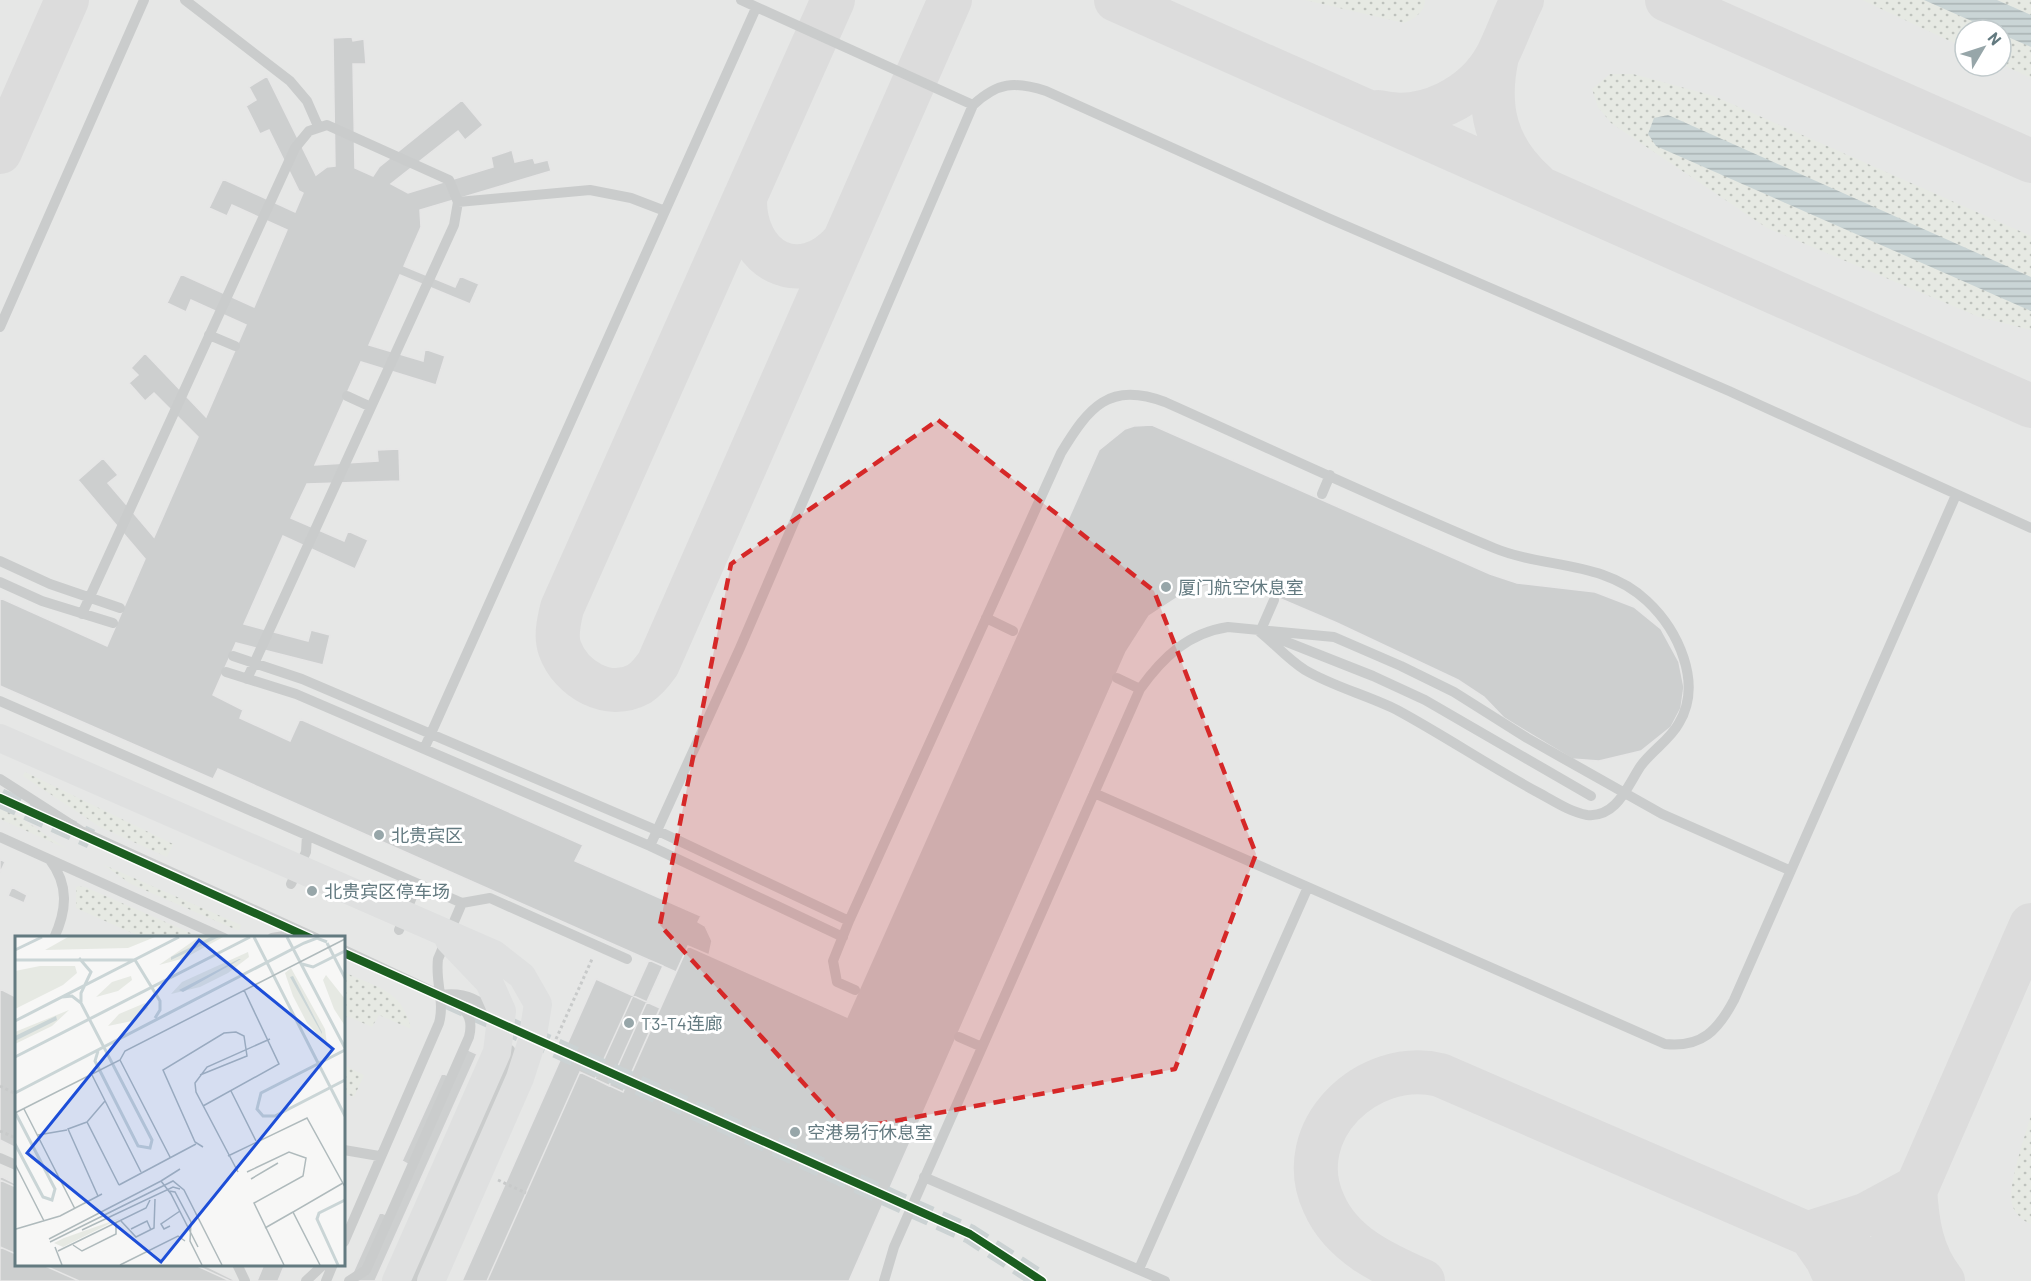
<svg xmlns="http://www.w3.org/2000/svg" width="2031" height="1281" font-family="Barlow,'Noto Sans SC',sans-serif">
	<defs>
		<pattern id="grass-dots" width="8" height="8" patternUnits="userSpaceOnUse" patternTransform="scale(1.5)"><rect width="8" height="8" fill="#e6e9e3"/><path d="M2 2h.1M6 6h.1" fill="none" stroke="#bec2bd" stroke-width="1.8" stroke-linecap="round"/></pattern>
		<pattern id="water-rules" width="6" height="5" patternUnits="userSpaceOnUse" patternTransform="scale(1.5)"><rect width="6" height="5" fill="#cad5d6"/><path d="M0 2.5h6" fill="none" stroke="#a8b2b3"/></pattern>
	</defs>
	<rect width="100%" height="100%" fill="#f7f7f6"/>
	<path fill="#e6e7e6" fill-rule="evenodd" d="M0 0H2031V1281H0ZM1965 30H2001V66H1965ZM16 938H344V1264H16Z"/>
	<path fill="url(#grass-dots)" d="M1305 0H1425C1425 12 1414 19 1404 23Z
		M1862 0H2031V78L2001 64V30H1965V48Z
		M1610 74H1633L1714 96 2031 236V330L1979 317 1767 228 1611 123 1598 107 1592 89Z
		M25 772 173 844 167 857 100 827 23 776Z
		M0 804 67 849 0 819Z
		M102 864 241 925 239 931 131 884Z
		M79 886 85 887 200 937H141L76 908V887Z
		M344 972C377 988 402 989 411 1029L379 1015 372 1027 347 1016 344 1023Z
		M344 1065 364 1075 354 1097 344 1093Z
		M2031 1114V1224C2023 1221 2014 1213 2012 1204 2007 1185 2026 1135 2031 1114Z"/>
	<path fill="url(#water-rules)" d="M1924 0H1997L2031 15V47L2001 34V30H1992Z
		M1668 115 2031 277V311L1656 146 1648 134 1654 118Z"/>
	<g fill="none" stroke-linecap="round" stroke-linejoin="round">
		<path stroke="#dcdcdc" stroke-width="44" d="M833 0 562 608C559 621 555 636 560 649 571 679 608 701 639 684 647 679 653 671 658 664L950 0
			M1116 0 2031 406
			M1667 0 2031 161
			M1497 56C1486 107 1495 148 1536 184
			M1378 112C1424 123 1475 97 1497 56 1506 38 1513 18 1522 0
			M0 152 67 0
			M745 197C743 260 800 292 844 241
			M1423 1281C1384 1264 1342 1245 1324 1204 1290 1131 1368 1057 1440 1075L1917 1281
			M1837 1281 1827 1259 1809 1233 1865 1215 1915 1188C1917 1222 1921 1253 1943 1281
			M1876 1281 2031 925"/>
	</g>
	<path fill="#cdcfcf" stroke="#e6e6e6" stroke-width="1.5" d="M352 37 353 41 364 39 366 64H353L355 168 373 176 379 167 462 100 483 125 465 140 458 131 391 184 408 193 493 167 491 157 512 150 515 162 533 158 535 163 548 160 551 171 420 210 421 227 404 266 455 287 460 276 479 284 470 304 400 275 369 345 423 361 425 349 445 356 436 385 361 362 315 465 378 461 377 450 399 449 400 481 307 484 291 518 344 541 348 531 368 540 355 569 283 536 244 624 308 641 311 630 330 635 323 665 236 643 213 695 243 710 240 718 290 741 300 719 583 845 575 861 701 916 698 922 705 926 712 941 709 955 688 946 676 972 218 769 213 779 0 686V598L107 646 145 559 78 480 103 458 118 475 108 483 154 537 198 437 154 393 145 401 129 383 138 375 131 368 145 353 206 417 246 325 191 300 186 312 167 303 181 274 254 307 287 230 232 205 227 216 209 208 223 179 295 212 303 193 299 191 269 130 260 134 246 106 256 100 249 87 267 76 316 175 327 167 335 166 333 38Z
		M1152 425 1490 574 1517 583 1595 592 1634 607 1661 629 1679 662 1684 687 1681 708 1671 727 1641 751 1599 761 1572 759 1504 718 1484 697 1458 680 1337 623 1267 593 1237 583 1213 584 1186 592 1149 616 1126 652 849 1281H487L580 1072 623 1092 688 946 847 1017 1099 450 1125 429 1134 426Z
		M0 859 5 862 0 873Z
		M12 887 27 895 24 903 8 896Z
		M649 960 663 966 609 1086 595 1079Z
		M596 979 660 1008 623 1092 580 1072 487 1281H462Z
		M0 989 16 997V1148L0 1140Z
		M464 1048 477 1054 375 1281H359L351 1277 380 1212 389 1216 411 1166 402 1161 442 1073 451 1077Z
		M0 1176 16 1184V1264H202L236 1281H0Z
		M0 1180 16 1187V1254L0 1247Z
		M41 1264H193L230 1281H79Z
		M264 1264H285L278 1281H257Z"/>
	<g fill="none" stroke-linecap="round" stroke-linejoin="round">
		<path stroke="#cbd2d3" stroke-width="20" stroke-dasharray="20 10" stroke-linecap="butt" d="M0 798 91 839
			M447 999 970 1234 1042 1281"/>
		<path stroke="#c8caca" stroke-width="3" stroke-dasharray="3 3" stroke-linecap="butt" d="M556 1039 593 957
			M0 1086 16 1094
			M0 1131 16 1138
			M498 1180 526 1193"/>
		<path stroke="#cacccc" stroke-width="10" d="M185 0 290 81 307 101 318 126
			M741 0 973 105
			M458 202 590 190 631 198 665 211
			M0 327 144 0
			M209 335 235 346
			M347 396 371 407
			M1322 494 1330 475
			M0 561 50 584 120 608
			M0 582 42 601 113 623
			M82 614 295 148 309 131 327 125 449 180 458 202 454 225 247 679
			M986 618 1013 631
			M1260 632 1274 600
			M1269 635 1373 676 1425 700 1591 796
			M233 656 302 679 656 830 849 921
			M226 672 296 694 650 846 843 937
			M1117 678 1140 689
			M0 701 462 903 438 959C435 982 445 1001 439 1023L344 1242
			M424 749 756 8
			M0 779 81 831 316 938
			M1094 793 1665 1044C1702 1048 1718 1030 1734 1000L1956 495
			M0 837 224 938
			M650 846 740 648 973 105C998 82 1014 81 1046 91L1328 218 1729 391 2031 528
			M50 860C69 885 67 910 54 938
			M291 884 306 852 307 835
			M462 903 490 898 627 959
			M399 930 417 884
			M272 938 302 933
			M344 950 457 1003C469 1013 473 1021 469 1037L366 1270 349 1281
			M855 990 837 982 833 961 849 921 1061 453C1089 407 1109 381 1165 402 1275 451 1383 502 1494 548 1545 569 1604 560 1647 601 1678 630 1703 683 1679 723 1670 740 1651 751 1640 767 1627 787 1616 818 1587 815 1570 812 1554 801 1539 793 1491 767 1445 736 1397 710 1367 695 1334 687 1305 670 1289 660 1275 644 1260 632
			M442 995C462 992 479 999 493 1013
			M959 1037 982 1047
			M344 1150 379 1156
			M0 1158 16 1165
			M924 1177 1165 1281
			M237 1264 245 1281
			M1139 1269 1308 887
			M306 1281 324 1264
			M326 1281 333 1264
			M414 1281 506 1070 510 1050
			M884 1281 894 1247 1140 689C1163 657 1188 633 1228 627L1334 637 1401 666 1454 692 1527 738 1662 814 1789 870"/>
		<path stroke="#dfe0e0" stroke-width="28" d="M0 738 494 954 522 976 538 1004 532 1041 520 1078 431 1281
			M396 1281 497 1052 502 1011 489 982 449 940"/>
		<defs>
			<path id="cycleway" d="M0 798 310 938
				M344 953 970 1234 1042 1281"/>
		</defs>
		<use href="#cycleway" stroke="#fff" stroke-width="11"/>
		<use href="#cycleway" stroke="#1b5e20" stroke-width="8"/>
	</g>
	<path fill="#d62828" fill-opacity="0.2" stroke="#d62828" stroke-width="4.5" stroke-dasharray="12 8" stroke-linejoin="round" d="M938 420 1154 591 1256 854 1175 1069 846 1130 660 925 731 564Z"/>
	<g fill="#97a6a9" stroke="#fff" stroke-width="2">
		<circle cx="1166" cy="587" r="6"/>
		<circle cx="379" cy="835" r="6"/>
		<circle cx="312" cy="891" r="6"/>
		<circle cx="629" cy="1023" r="6"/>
		<circle cx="795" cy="1132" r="6"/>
	</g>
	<g text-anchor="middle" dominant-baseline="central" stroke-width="6" stroke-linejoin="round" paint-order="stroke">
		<g font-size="18" fill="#637a80" stroke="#fff" text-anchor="start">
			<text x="1178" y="587">厦门航空休息室</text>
			<text x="391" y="835">北贵宾区</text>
			<text x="324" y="891">北贵宾区停车场</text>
			<text x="641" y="1023">T3-T4连廊</text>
			<text x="807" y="1132">空港易行休息室</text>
		</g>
	</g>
	<g transform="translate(15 936)">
		<rect width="330" height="330" fill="#f7f7f6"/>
		<path d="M53 1H140L113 12 30 14ZM184 1H208L170 22 144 29ZM233 16 234 21 213 37 185 51 156 58 167 46ZM25 30H60L62 37 48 49 0 73V35ZM276 32 310 93 312 108 292 87 278 60 270 37ZM311 39 330 63V90L319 73 308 44ZM116 40 117 44 103 55 81 61 97 46ZM130 67 133 72 117 85 93 90 104 78ZM54 74 37 90 0 108V96ZM106 282 48 311 39 307 49 302Z" fill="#e6e9e3"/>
		<path d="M196 1H204L156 24V21ZM226 23 168 56 164 54 224 23ZM278 40 307 96V98L275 41ZM41 80 42 84 0 105V100Z" fill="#cad5d6"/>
		<path fill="none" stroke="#cad5d6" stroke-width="3" d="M239 1 330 180M272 1 330 112M312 7 330 42M0 14 27 1M64 22 76 36 66 57V66M0 24H120L145 65V74L140 82M287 28 298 31 330 15M47 61 57 60 66 67 137 204 135 212 123 210 80 125 83 115M0 85 164 1M330 114 246 157 242 173 248 180H260L330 144M0 121 235 1M0 157 289 7 302 2 312 6M0 176 40 253 37 264 28 261 0 208M323 329 302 283 304 277 330 264"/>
		<path fill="none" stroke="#afbabc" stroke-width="1.5" d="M105 124 155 221M77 139 126 236M185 139 232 120 229 100 221 96 209 97 148 134 180 206 188 211M216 155 241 205M188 170 264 128 229 54M9 173 60 273M0 177 105 124 110 115 330 3M72 186 90 165M23 199 52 194M213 220 292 182 330 251M0 228 29 285M223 236 181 156 180 147 192 131 255 103M232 236 274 216 291 222 288 240 239 267 269 329M236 243 263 227M146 245 165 233M104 249 181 208M154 255 160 256 176 286 175 305 187 329M83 260 53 193 72 186 104 249M106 285 121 301 139 292 140 263M155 290 149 293 146 288 165 275M250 292 278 276M1 293 45 280 87 258M116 293 132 285 136 294M67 294 158 251 165 253M34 303 146 245 156 258 183 311M35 306 158 245 169 254 207 329M58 309 67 315 101 298V287M40 311 47 329M43 315 131 272 135 264M105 329 163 300 170 305M305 329 278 276 328 247"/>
		<path fill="#1d4ed8" fill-opacity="0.15" stroke="#1d4ed8" stroke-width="3" d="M184 4 318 113 146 326 12 217Z"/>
		<rect width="330" height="330" fill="none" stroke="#637a80" stroke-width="3"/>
	</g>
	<g transform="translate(1983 48) rotate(51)"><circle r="28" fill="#ffffff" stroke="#c1cacc" stroke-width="1.5"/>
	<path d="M0-4.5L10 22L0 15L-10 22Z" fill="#97a6a9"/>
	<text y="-9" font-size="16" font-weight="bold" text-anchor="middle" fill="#637a80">N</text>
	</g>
</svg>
